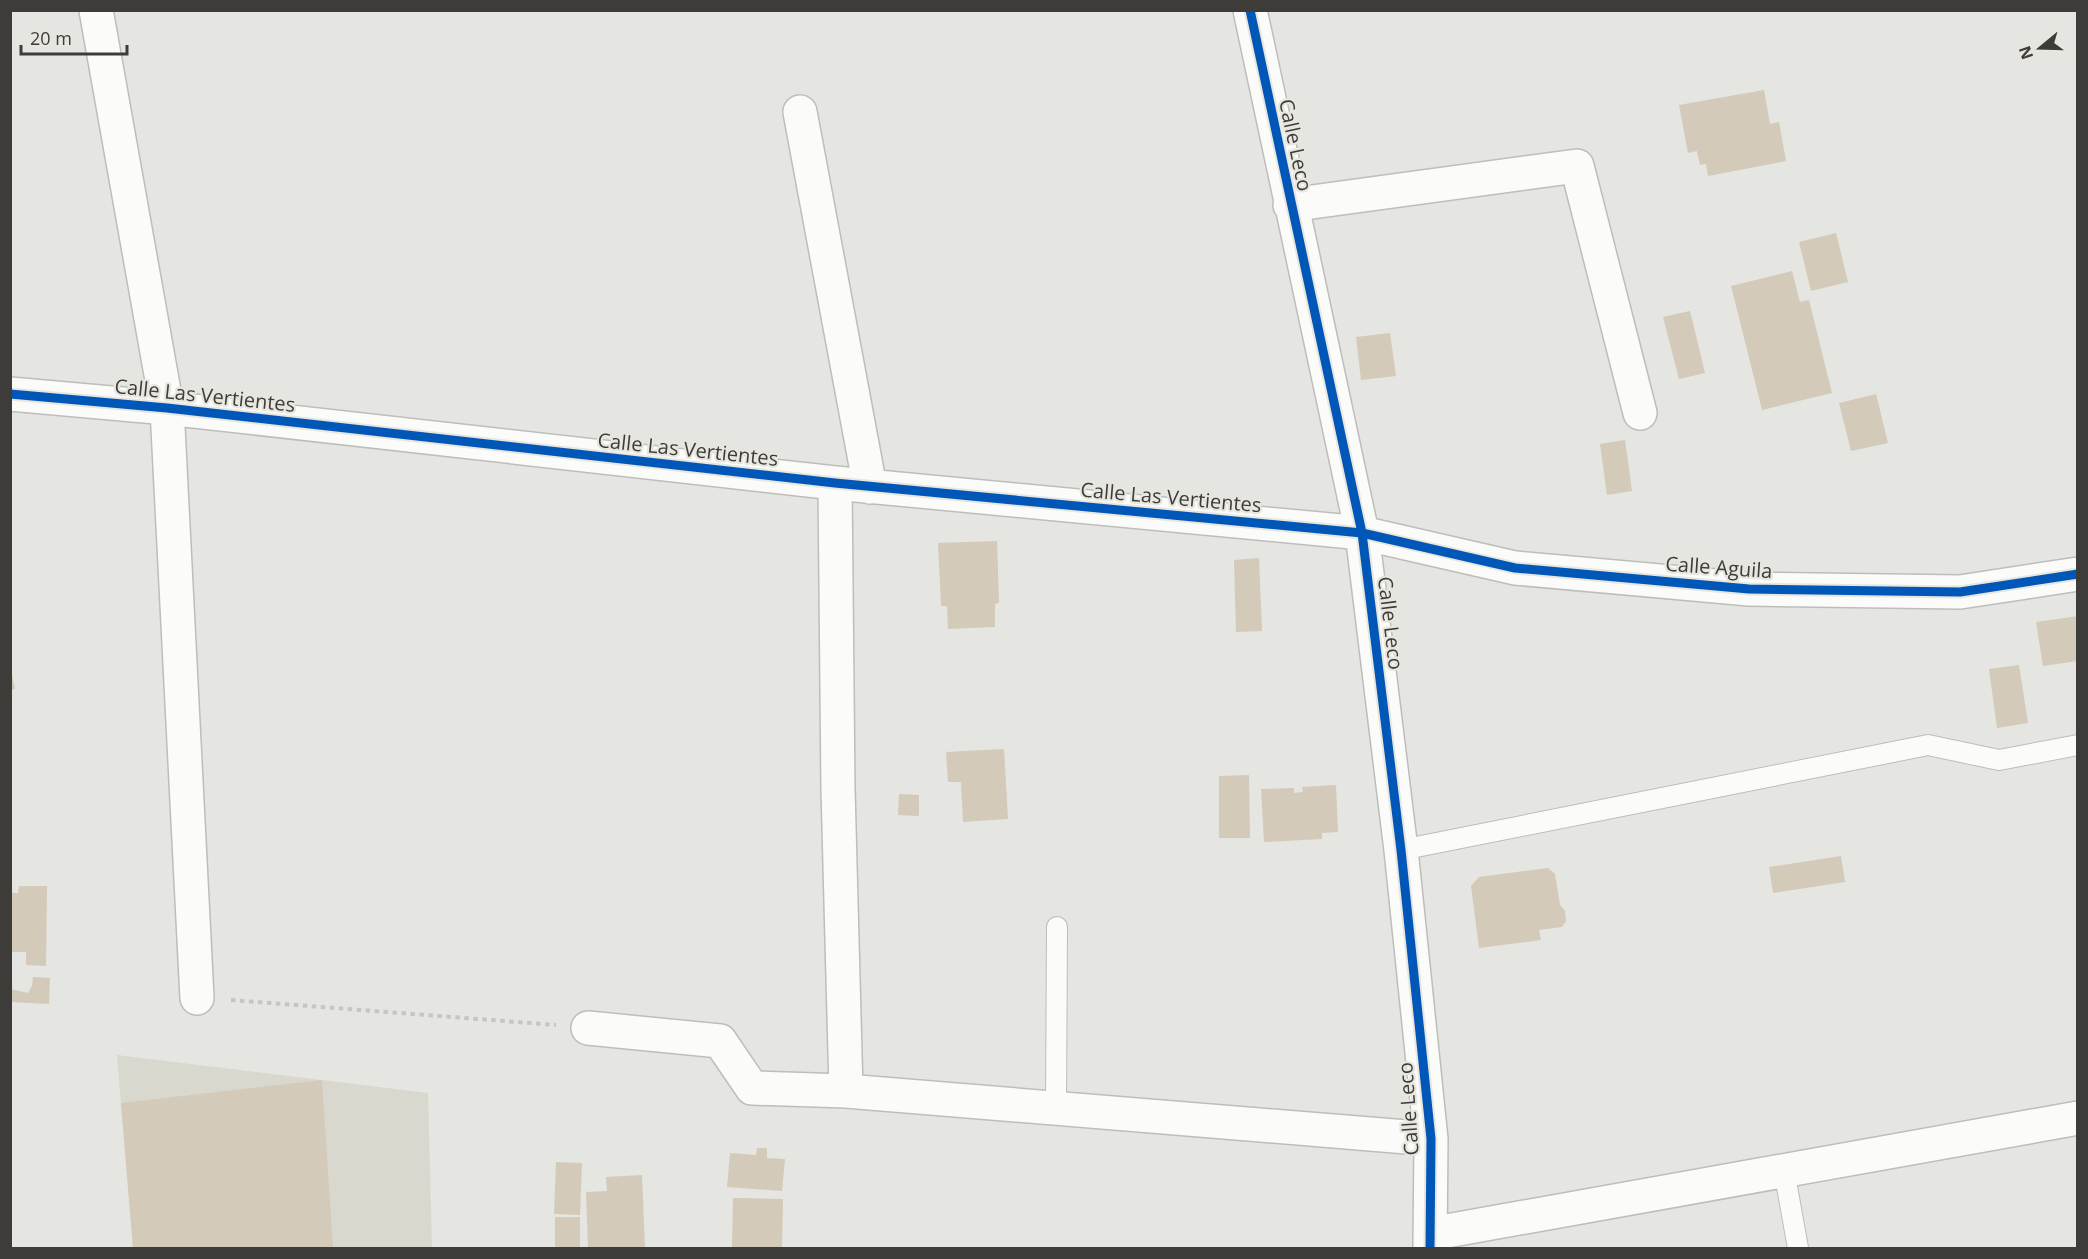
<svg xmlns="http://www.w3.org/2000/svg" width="2088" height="1259" font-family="'Open Sans',sans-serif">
	<rect width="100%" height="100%" fill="#e5e5e1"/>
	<path fill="#d9d8cf" d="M117 1055 428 1093 432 1248H133Z"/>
	<path fill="#d3cab9" d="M1764 90 1770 124 1779 122 1786 161 1708 176 1706 164 1700 165 1697 151 1688 153 1679 105Z
		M1836 233 1848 282 1811 291 1799 242Z
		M1792 271 1800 302 1809 300 1832 393 1762 410 1731 286Z
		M1690 311 1705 373 1679 379 1663 317Z
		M1390 333 1396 376 1361 380 1356 337Z
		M1876 394 1888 443 1851 451 1839 403Z
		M1625 440 1632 491 1607 495 1600 444Z
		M997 541 999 603 995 604V627L948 629 947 606H941L938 543Z
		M1259 558 1262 631 1236 632 1234 560Z
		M2078 616V661L2043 666 2036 622Z
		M2019 665 2028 723 1997 728 1989 669Z
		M10 666 15 689 10 690Z
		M1004 749 1008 819 963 822 961 782H948L946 752Z
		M1249 775 1250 838H1219V776Z
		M1336 785 1338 832 1322 833V839L1264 842 1261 789 1294 788V793L1303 792 1302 787Z
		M899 794 919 795V816L898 815Z
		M1841 856 1845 882 1773 893 1769 867Z
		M1548 868 1555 874 1560 905 1565 911 1566 921 1562 927 1539 930 1541 940 1479 948 1471 886 1479 877Z
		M19 886H47L46 966 26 965V952H10V893H18Z
		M33 977 50 978 49 1004 10 1002V989L28 993 32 986Z
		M322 1080 333 1248H133L121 1103Z
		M757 1148H767V1158L785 1159 782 1191 727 1187 730 1153 756 1155Z
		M556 1162 582 1163 580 1215 554 1214Z
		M642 1175 645 1248H588L586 1192 607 1191 606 1177Z
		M733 1198 783 1199 782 1248H732Z
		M555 1217H580V1248H555Z"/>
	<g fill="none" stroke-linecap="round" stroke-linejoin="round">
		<defs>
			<path id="service" d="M1401 850 1928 745 1999 760 2078 745
				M1056 1108 1057 927
				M1784 1170 1798 1248"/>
			<path id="minor" d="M96 10 167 408 197 998
				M1250 10 1362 533 1401 850 1431 1139 1430 1248
				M800 112 870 487
				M1290 205 1577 166 1640 413
				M10 394 167 408 835 483 1362 533 1515 568 1749 589 1960 592 2078 574
				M835 483 838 789 846 1091
				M588 1028 720 1041 752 1088 846 1091 1431 1139
				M1430 1234 2078 1118"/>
		</defs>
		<use href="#service" stroke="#bdbdba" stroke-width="22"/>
		<use href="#minor" stroke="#bdbdba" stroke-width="36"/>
		<path stroke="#c5c5c3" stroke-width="4" stroke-dasharray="4.5 4.5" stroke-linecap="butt" d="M231 1000 556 1025"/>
		<use href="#service" stroke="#fbfbfa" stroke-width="20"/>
		<use href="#minor" stroke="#fbfbfa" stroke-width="33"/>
		<defs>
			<path id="cycleway" d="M1250 10 1362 533 1401 850 1431 1139 1430 1248
				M10 394 167 408 835 483 1362 533 1515 568 1749 589 1960 592 2078 574"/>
		</defs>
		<use href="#cycleway" stroke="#e7e6df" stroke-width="13"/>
		<use href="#cycleway" stroke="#0057b8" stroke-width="9"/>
	</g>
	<g text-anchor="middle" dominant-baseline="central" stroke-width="4.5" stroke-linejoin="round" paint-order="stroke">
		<g font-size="20" fill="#3d3c39" stroke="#e7e6df">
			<text transform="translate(1296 145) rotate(78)">Calle Leco</text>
			<text transform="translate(205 395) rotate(6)">Calle Las Vertientes</text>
			<text transform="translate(688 449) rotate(6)">Calle Las Vertientes</text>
			<text transform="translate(1171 497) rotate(5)">Calle Las Vertientes</text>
			<text transform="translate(1719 567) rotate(4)">Calle Aguila</text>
			<text transform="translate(1391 623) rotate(83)">Calle Leco</text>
			<text transform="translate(1408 1109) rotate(-94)">Calle Leco</text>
		</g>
	</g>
	<rect width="2088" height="1259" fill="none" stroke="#3d3c39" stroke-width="24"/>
	<g transform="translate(2040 48) rotate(251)" stroke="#e7e6df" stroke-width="4.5" paint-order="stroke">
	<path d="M0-4.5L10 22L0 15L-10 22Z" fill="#3d3c39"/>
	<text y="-9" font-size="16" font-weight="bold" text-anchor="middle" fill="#3d3c39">N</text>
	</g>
	<path d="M21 45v9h106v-9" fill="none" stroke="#3d3c39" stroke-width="3"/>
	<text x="30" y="45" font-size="18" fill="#3d3c39" stroke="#e7e6df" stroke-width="4.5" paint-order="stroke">20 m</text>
</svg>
